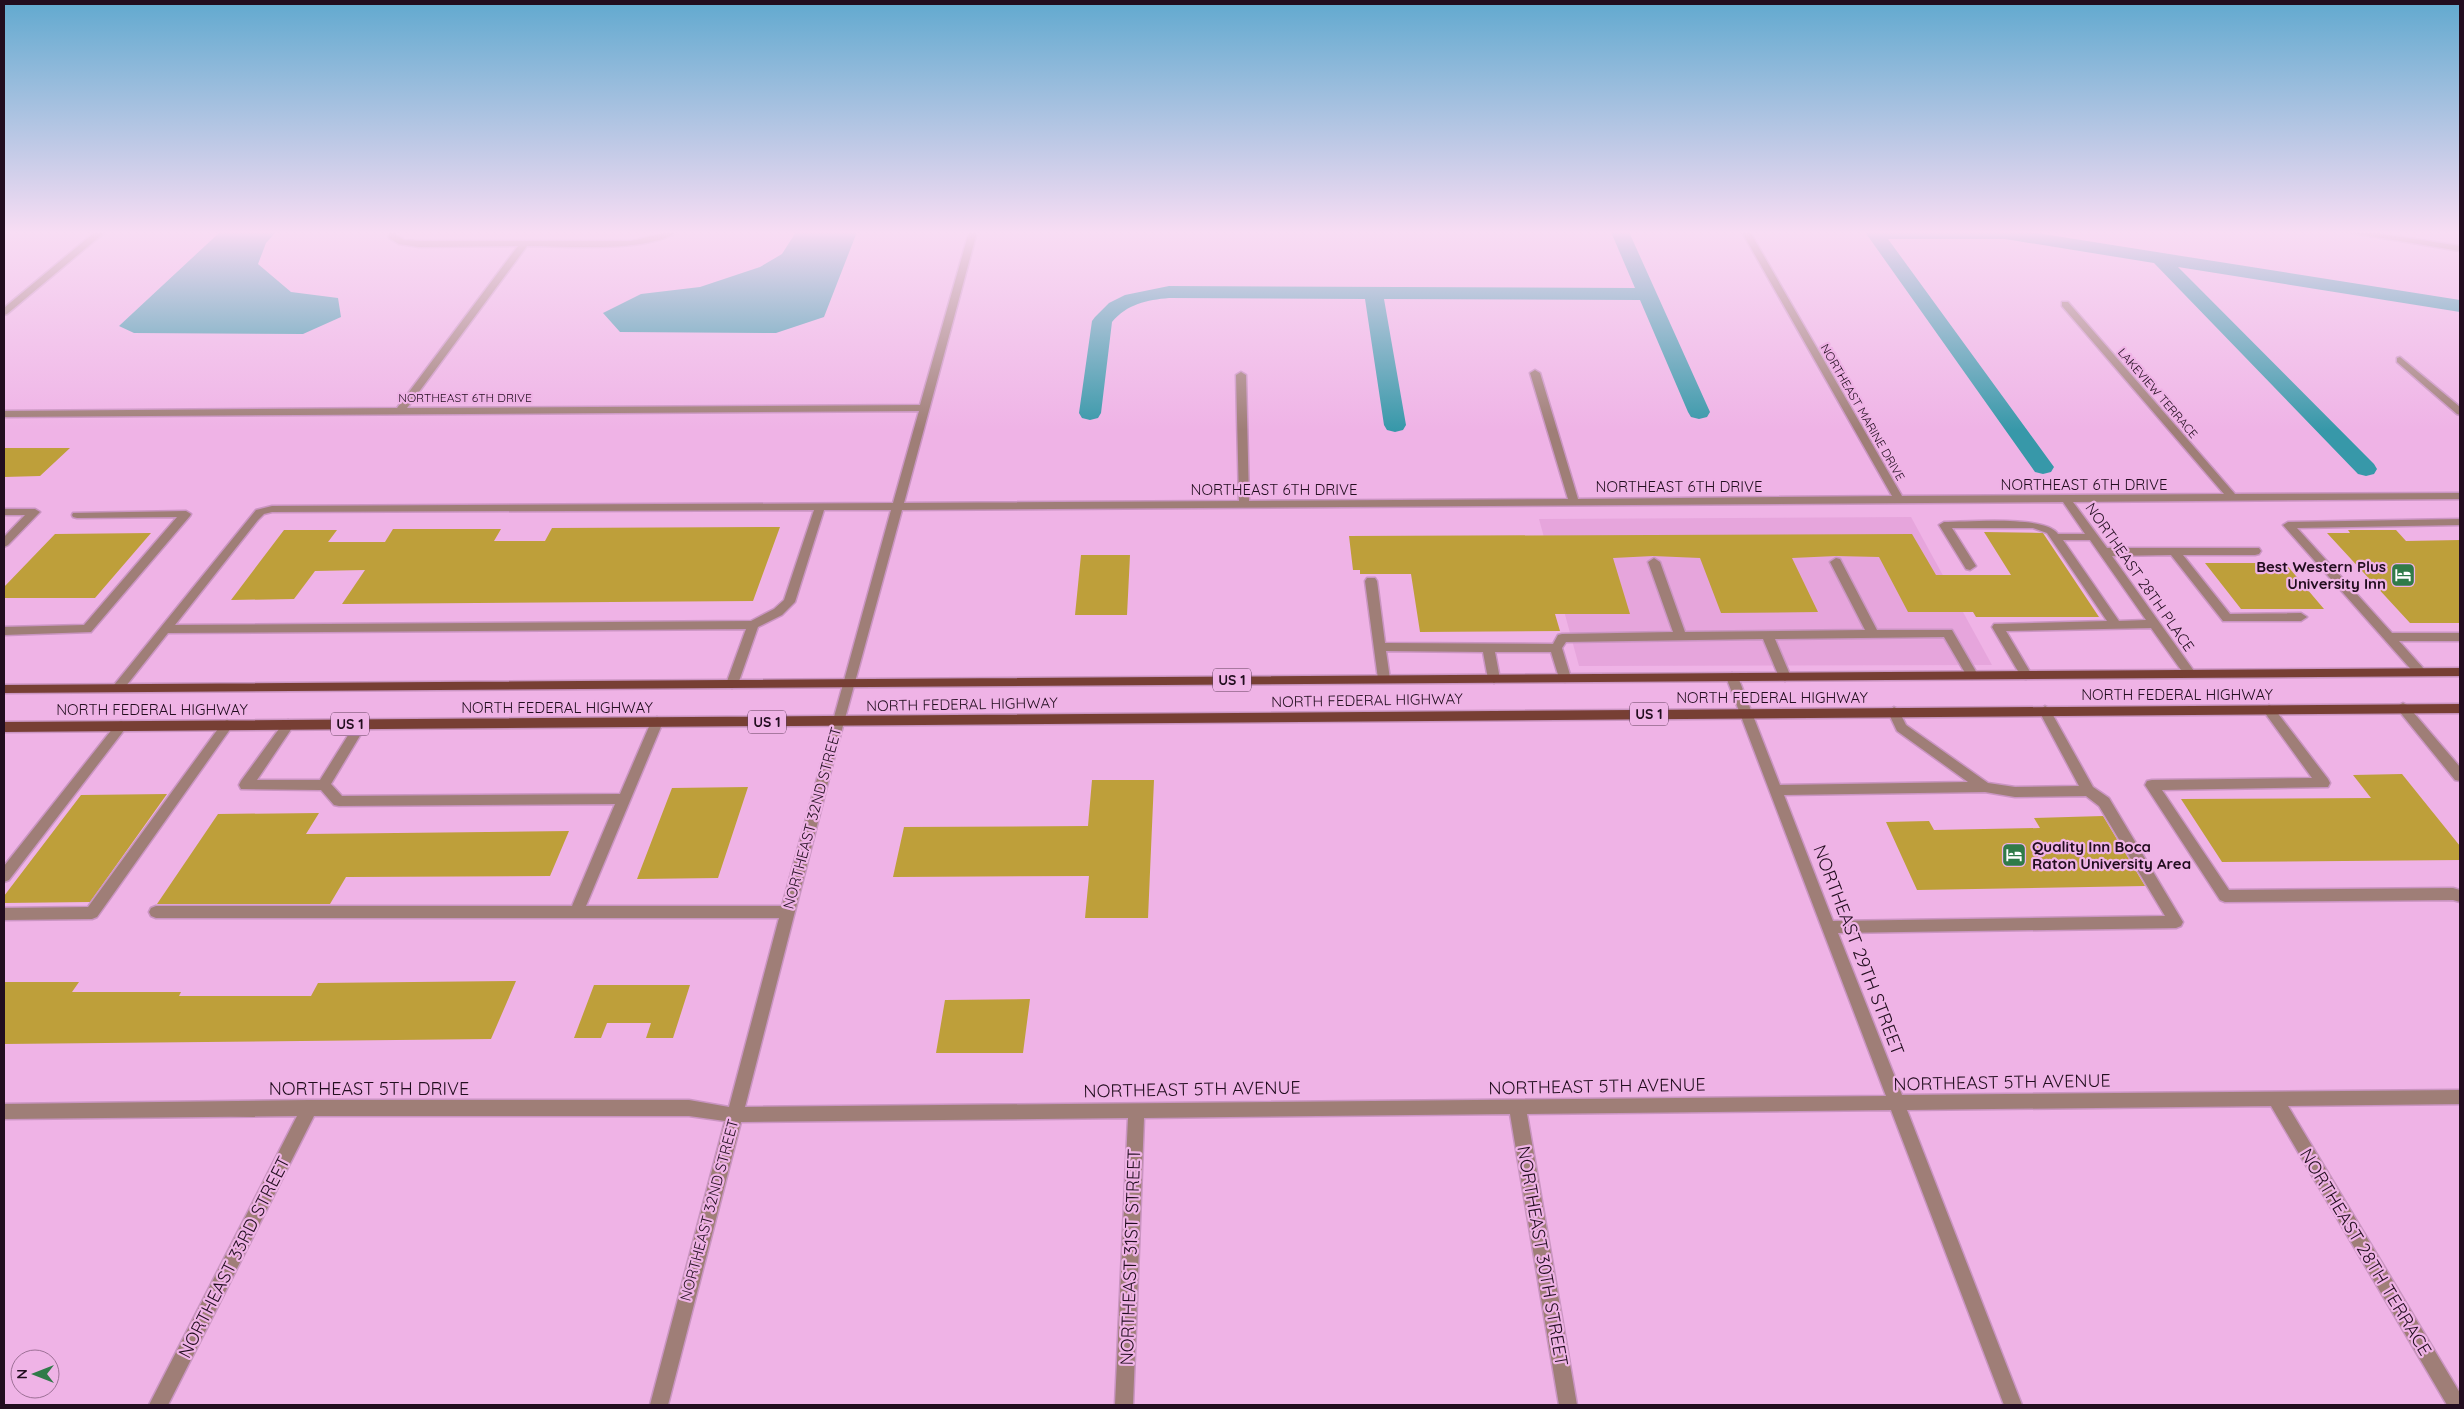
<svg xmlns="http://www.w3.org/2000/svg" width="2464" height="1409" font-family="Quicksand,sans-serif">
	<rect width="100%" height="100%" fill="#efb3e6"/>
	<path fill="#e6a5dc" d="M1911 517 1992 665 1579 666 1539 519Z"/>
	<path fill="#3798a9" d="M220 232H276L266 243 258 264 291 292 338 298 341 317 303 334 134 333 119 326Z
		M796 232H857L824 317 776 333 620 332 603 313 641 294 700 287 760 267 782 254Z"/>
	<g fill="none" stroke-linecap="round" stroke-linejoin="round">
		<path fill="#3798a9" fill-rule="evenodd" d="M1611 232H1629L1710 412 1707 417 1699 419 1691 417 1688 412 1640 300 1384 299 1406 425 1403 430 1395 432 1387 430 1384 425 1365 299 1169 298C1147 300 1127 304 1112 322L1101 413 1098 418 1090 420 1082 418 1079 413 1092 321 1095 317 1109 303 1125 295 1169 286 1635 288Z
			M1865 232H2030L2460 300V312L2178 267 2374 464 2377 469 2374 474 2366 476 2358 474 2154 263 2005 239H1888L2054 467 2051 472 2043 474 2035 472Z"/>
	</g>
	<path fill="#be9f3a" d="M4 448H70L40 476 4 477Z
		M780 527 753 601 342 604 365 570 315 571 294 599 231 600 284 530H337L328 542H385L393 529H501L494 541H545L552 528Z
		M2348 530H2396L2406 541 2460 540V623H2410L2327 533H2350Z
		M1984 532 2043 533 2099 617H1976L1973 612H1908L1879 557 1836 556 1792 558 1818 612 1721 613 1700 558 1653 556 1613 558 1630 614H1555L1560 631 1420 632 1411 574H1360V570H1353L1349 536 1912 534 1936 575H2011Z
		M151 533 95 598H4V587L55 534Z
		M1081 555H1130L1127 615H1075Z
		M2205 563H2285L2324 609H2241Z
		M2402 774 2460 846V860L2222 862 2181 799 2371 798 2353 775Z
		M1092 780H1154L1148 918H1085L1089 876 893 877 904 827 1088 826Z
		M748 787 718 878 637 879 672 788Z
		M167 794 90 902 4 903V896L81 795Z
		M319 813 306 834 569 831 550 876 346 877 330 904H157L218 814Z
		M2103 816 2145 886 1917 890 1886 822 1929 821 1934 830 2040 828 2034 818Z
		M516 981 491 1039 4 1044V982H79L72 992H181L179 996H311L318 983Z
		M594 985H690L673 1038H646L651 1023H607L601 1038H574Z
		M1030 999 1023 1053H936L945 1000Z"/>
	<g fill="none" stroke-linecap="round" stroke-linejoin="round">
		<defs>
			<path id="minor" d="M95 232H105L7 314 4 315V308Z
				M388 232H396V235L404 240 419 241H631C647 238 661 232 677 232 645 253 566 246 527 246L407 408 920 405 969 232H977L904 503 1239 501 1236 375 1241 372 1246 375 1249 501 1568 499 1530 373 1535 370 1540 373 1578 499 1892 496 1742 232H1750L1902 496 2224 494 2062 306V302H2068L2235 494 2460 493V499L2073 502 2107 548H2259L2261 551 2259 554 2255 555H2183L2230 614 2301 613 2307 617 2301 621H2223L2171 555 2112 556 2194 671 2196 674 2194 677H2186L2151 628 2006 631 2032 675 2026 679 2022 678 1992 627 1994 624 2107 621 2047 533 2033 528H1952L1976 566 1970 570 1966 569 1939 525 1944 522C1967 522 2046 515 2058 534H2085L2063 502 902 510 835 755 745 1107 1886 1096 1726 677 1732 673 1738 677 1780 785 1968 782 1897 731 1888 712 1894 707 1898 709 1906 725 1988 783 2015 787 2079 786 2039 711 2045 706 2049 708 2093 787 2109 798 2183 922 2181 926 2176 928 1838 933 1902 1095 2460 1090V1104L2288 1106 2460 1393V1405H2447L2271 1106 1907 1110 2022 1405H2004L1891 1110 1527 1114 1577 1405H1559L1510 1114 1144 1118 1133 1405H1115L1128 1118 741 1122 668 1405H650L725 1121 689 1116H314L168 1405H149L297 1116 4 1119V1104L309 1100H689L729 1107 779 918H156L151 916 149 912 151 908 156 906H572L615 804 339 806 334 805 321 790 241 789 239 785 241 781 284 722 288 720 294 725 257 780H320L357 721 361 719 367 724 331 784 342 796 620 794 651 722 657 717 661 719 663 722 586 906H782L891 510H824L795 602 782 615 758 627 738 684 732 688 726 684 746 629 168 633 122 691H114L112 688 114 685 256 510 272 506 893 503 919 411 4 417V411L397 408 518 246 419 247 399 244 389 238ZM814 510 784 600 774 609 751 621 175 625 258 520 264 514 272 512ZM2063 540H2090L2146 620 2119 621ZM1985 792 2015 797 2086 796 2099 806 2165 916 1833 921 1784 795Z
				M2346 232H2369L2460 246V251Z
				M2400 357 2460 407V415L2457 414 2397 362V358Z
				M4 509H35L40 512 8 545 4 547V537L25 515H4Z
				M186 511 191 514 190 516 91 632 4 635V627L84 625 177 517 77 518 73 517 72 515 73 513Z
				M2460 519V525L2297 528 2392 633H2460V641H2399L2424 669 2426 672 2424 675H2416L2283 525 2288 522Z
				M1654 558 1660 562 1685 632 1865 630 1830 562 1836 558 1840 559 1877 630H1952L1978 675 1972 679 1968 678 1944 637 1775 639 1791 677 1785 681 1779 677 1763 639 1566 642 1562 648 1571 678 1565 682 1559 678 1551 652H1495L1500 679 1494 683 1488 679 1483 652 1386 651 1390 679 1384 683 1378 679 1365 581 1367 578H1375L1377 581 1385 643 1553 644 1558 635 1562 634 1673 632 1648 562Z
				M2403 703 2407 705 2460 767V781L2455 780 2399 711 2397 708 2399 705Z
				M2269 705 2273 707 2328 779 2330 783 2328 787 2162 790 2229 890 2453 888 2460 890V902L2453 900 2225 902 2220 900 2145 785 2147 781 2152 780 2312 778 2265 713 2263 710Z
				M227 720 231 722 233 725 231 728 97 917 92 919 4 920V908L88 907 223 722Z
				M121 721 125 723 127 726 125 729 9 880 4 882V866L117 723Z"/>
			<path id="major" d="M2460 668V676L4 693V685Z
				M2460 704V713L4 732V722Z"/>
		</defs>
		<use href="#minor" stroke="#ca95c2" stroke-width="3"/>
		<use href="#major" stroke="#ca95c2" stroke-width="3"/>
		<use href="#minor" fill="#9f7e77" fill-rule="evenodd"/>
		<use href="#major" fill="#773f34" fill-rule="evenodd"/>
	</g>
	<linearGradient id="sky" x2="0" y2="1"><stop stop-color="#61a9cf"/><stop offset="0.54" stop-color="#f8ddf4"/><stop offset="1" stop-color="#f8ddf4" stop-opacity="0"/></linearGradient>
	<rect width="2464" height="430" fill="url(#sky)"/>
	<defs>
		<symbol id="hotel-square" viewBox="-11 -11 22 22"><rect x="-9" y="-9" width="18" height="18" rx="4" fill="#307b49" stroke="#efb3e6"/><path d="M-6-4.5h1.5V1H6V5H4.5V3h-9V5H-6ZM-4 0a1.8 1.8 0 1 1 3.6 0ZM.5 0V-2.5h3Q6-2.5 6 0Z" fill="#fff"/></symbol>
	</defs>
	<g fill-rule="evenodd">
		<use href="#hotel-square" x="2389" y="561" width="28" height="28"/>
		<use href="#hotel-square" x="2000" y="841" width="28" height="28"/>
	</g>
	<g text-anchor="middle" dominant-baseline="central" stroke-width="4.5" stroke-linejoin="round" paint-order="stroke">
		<g font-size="12" fill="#220d1f" stroke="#efb3e6">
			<text transform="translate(2158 393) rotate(49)">LAKEVIEW TERRACE</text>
			<text x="465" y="397">NORTHEAST 6TH DRIVE</text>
			<text transform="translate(1863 412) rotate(60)">NORTHEAST MARINE DRIVE</text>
		</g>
		<g fill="#efb3e6" stroke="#603f5b" stroke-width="1">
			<rect x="1213" y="668.5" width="38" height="23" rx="4"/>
			<rect x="1630" y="702.5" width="38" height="23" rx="4"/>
			<rect x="748" y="710.5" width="38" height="23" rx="4"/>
			<rect x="331" y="712.5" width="38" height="23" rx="4"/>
		</g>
		<g font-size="14" font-weight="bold" fill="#220d1f">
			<text x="1232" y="680">US 1</text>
			<text x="1649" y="714">US 1</text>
			<text x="767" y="722">US 1</text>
			<text x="350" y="724">US 1</text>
		</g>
		<g font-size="15" fill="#220d1f" stroke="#efb3e6">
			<text x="2084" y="484">NORTHEAST 6TH DRIVE</text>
			<text x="1679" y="486">NORTHEAST 6TH DRIVE</text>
			<text x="1274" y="489">NORTHEAST 6TH DRIVE</text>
			<text transform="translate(2140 577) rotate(55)">NORTHEAST 28TH PLACE</text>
			<text x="2177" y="694">NORTH FEDERAL HIGHWAY</text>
			<text x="1772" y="697">NORTH FEDERAL HIGHWAY</text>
			<text transform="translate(1367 700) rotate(-1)">NORTH FEDERAL HIGHWAY</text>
			<text transform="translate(962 704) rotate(-1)">NORTH FEDERAL HIGHWAY</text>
			<text x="557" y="707">NORTH FEDERAL HIGHWAY</text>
			<text x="152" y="709">NORTH FEDERAL HIGHWAY</text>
			<text transform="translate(812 818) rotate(-75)">NORTHEAST 32ND STREET</text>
			<text transform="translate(709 1210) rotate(-75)">NORTHEAST 32ND STREET</text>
		</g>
		<g font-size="15" font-weight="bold" fill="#220d1f" stroke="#efb3e6" text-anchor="end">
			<text x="2386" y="566">Best Western Plus<tspan x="2386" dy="17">University Inn</tspan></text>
			<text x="2032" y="846" text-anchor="start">Quality Inn Boca<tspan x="2032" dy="17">Raton University Area</tspan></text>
		</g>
		<g font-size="18" fill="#220d1f" stroke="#efb3e6">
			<text transform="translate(1859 950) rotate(69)">NORTHEAST 29TH STREET</text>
			<text transform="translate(2002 1082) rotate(-1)">NORTHEAST 5TH AVENUE</text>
			<text transform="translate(1597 1086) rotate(-1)">NORTHEAST 5TH AVENUE</text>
			<text x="369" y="1088">NORTHEAST 5TH DRIVE</text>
			<text transform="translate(1192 1089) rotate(-1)">NORTHEAST 5TH AVENUE</text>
			<text transform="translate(2366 1252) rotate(59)">NORTHEAST 28TH TERRACE</text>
			<text transform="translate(1543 1256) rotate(80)">NORTHEAST 30TH STREET</text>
			<text transform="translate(234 1257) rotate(-63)">NORTHEAST 33RD STREET</text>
			<text transform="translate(1130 1257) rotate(-88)">NORTHEAST 31ST STREET</text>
		</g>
	</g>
	<rect width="2464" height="1409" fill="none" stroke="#220d1f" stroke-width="10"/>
	<g transform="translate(35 1374) rotate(270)"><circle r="24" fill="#efb3e6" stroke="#9d7196"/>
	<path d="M0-4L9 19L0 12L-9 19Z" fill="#307b49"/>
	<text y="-8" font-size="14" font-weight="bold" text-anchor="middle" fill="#220d1f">N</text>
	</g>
</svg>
